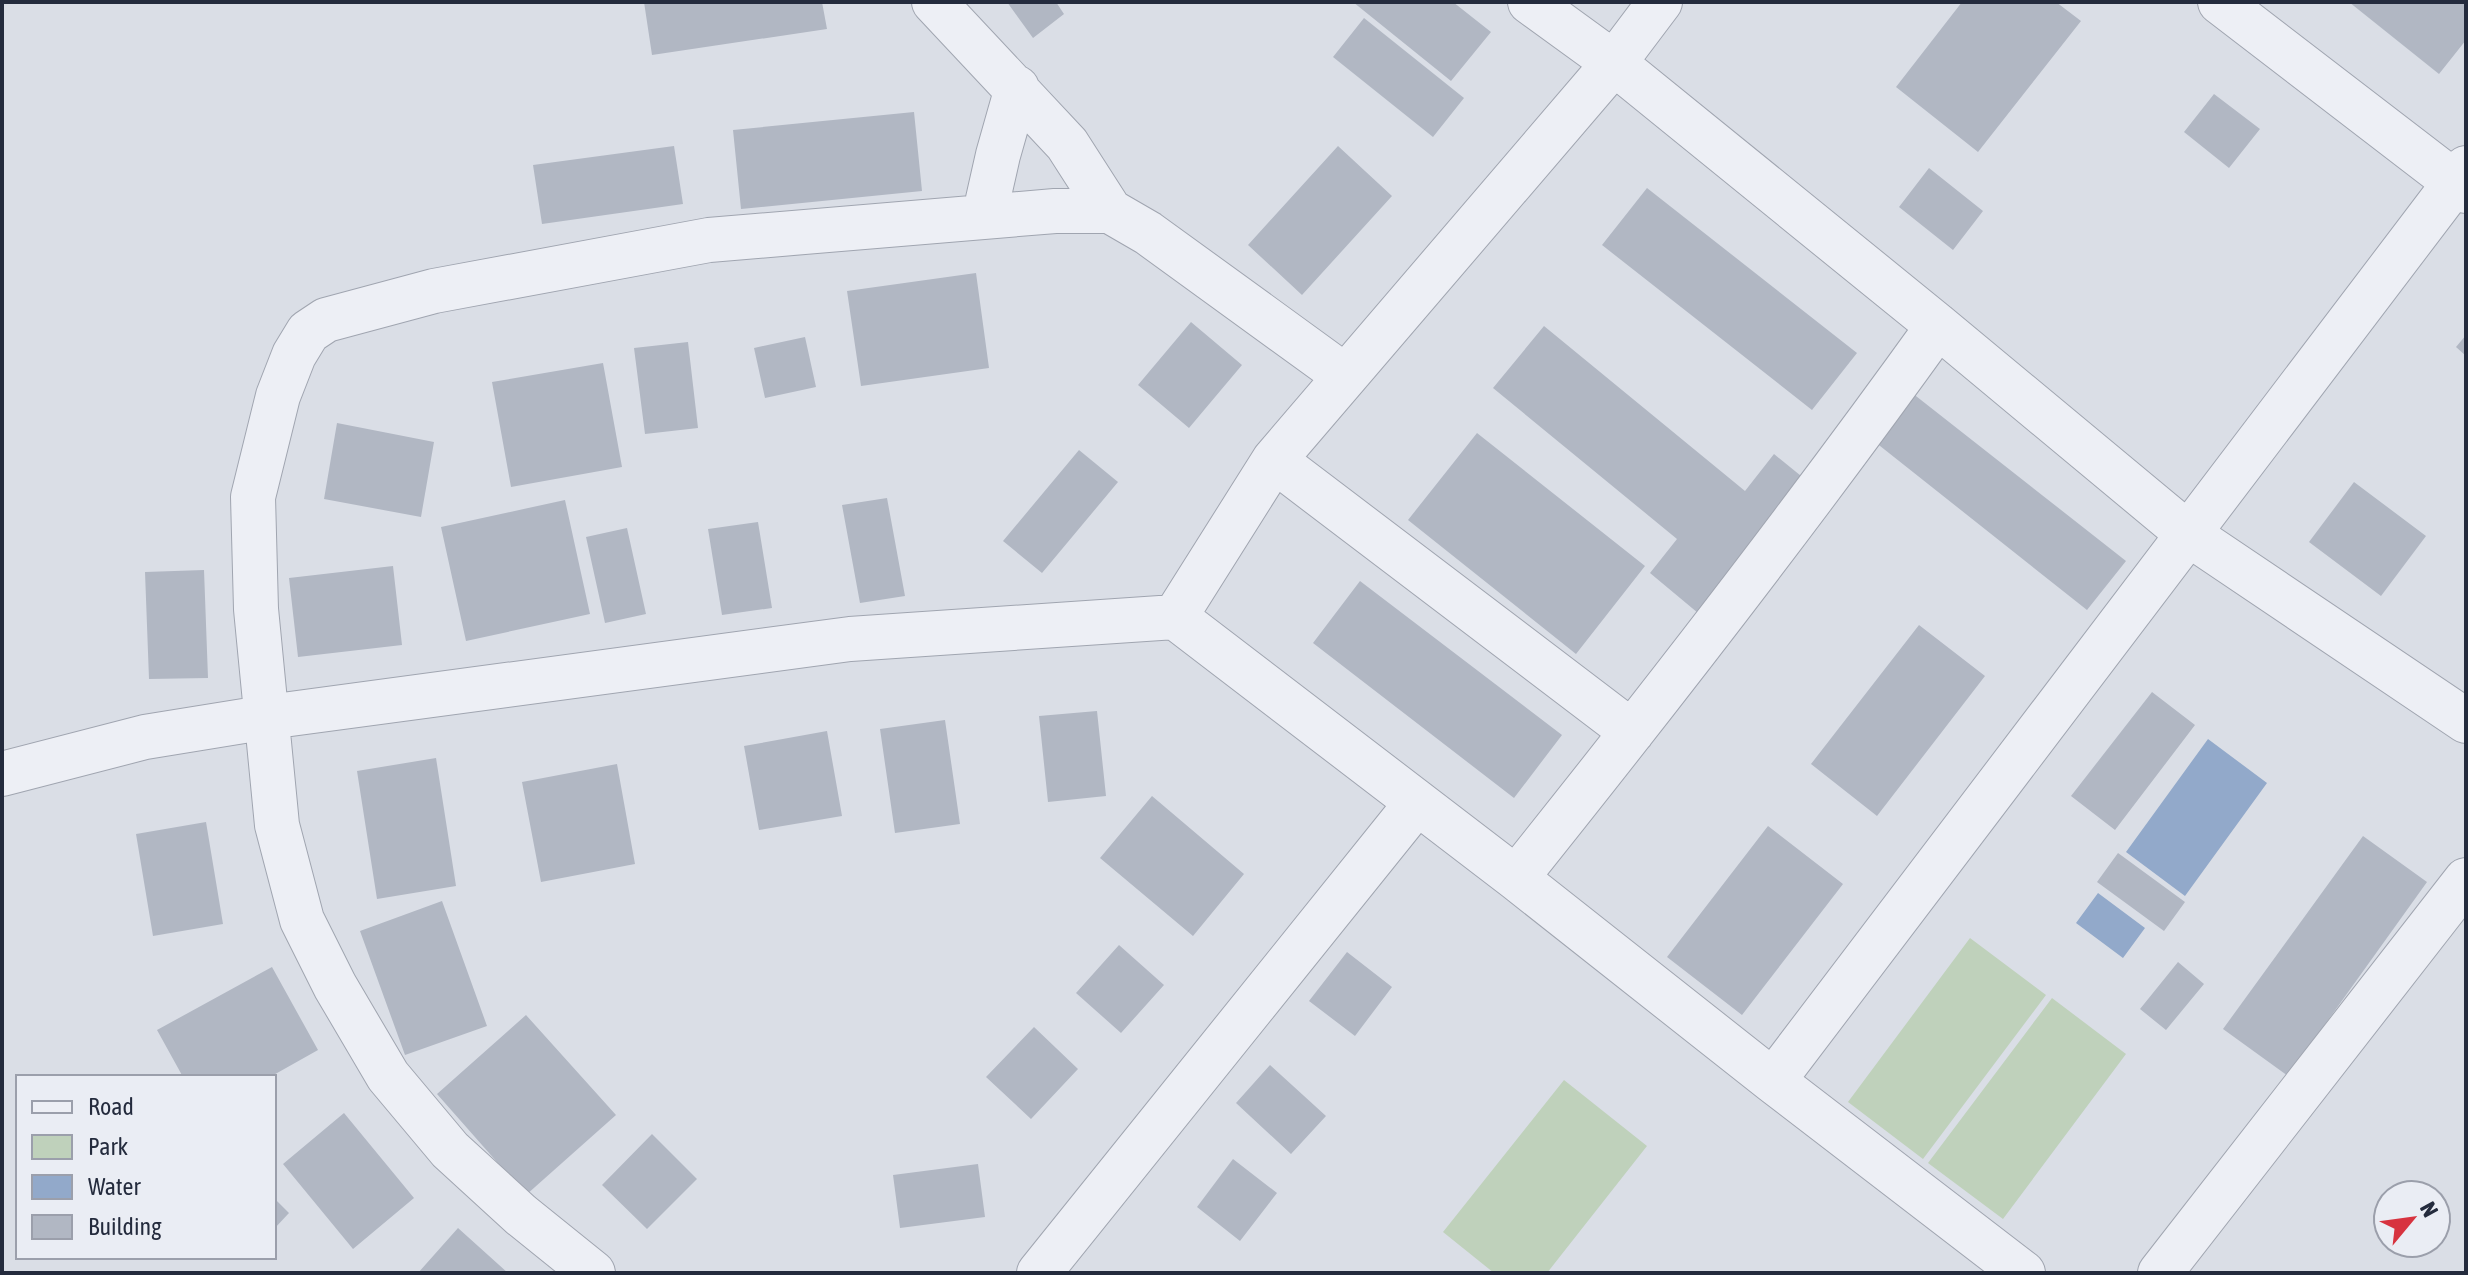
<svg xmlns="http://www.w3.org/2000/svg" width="2468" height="1275" font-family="'Asap Condensed',sans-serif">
	<rect width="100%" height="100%" fill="#dadee6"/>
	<path fill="#bfd1bb" d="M1970 938 2046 995 1923 1159 1848 1102Z
		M2052 998 2126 1054 2003 1219 1928 1163Z
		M1564 1080 1647 1146 1547 1273H1494L1443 1232Z"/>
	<path fill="#92a9ca" d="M2208 739 2267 783 2185 896 2126 852Z
		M2098 893 2145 928 2123 958 2076 923Z"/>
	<path fill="#b1b7c3" d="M644 2H822L827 29 652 55Z
		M1007 2H1056L1064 14 1033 38Z
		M1353 2H1453L1491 32 1451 81Z
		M1962 2H2056L2081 21 1978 152 1896 87Z
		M2349 2H2464L2466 40 2439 74Z
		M1364 18 1464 98 1433 137 1333 57Z
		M2214 94 2260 129 2229 168 2184 132Z
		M914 112 922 191 741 209 733 130Z
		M674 146 683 204 542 224 533 165Z
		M1338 146 1392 196 1302 295 1248 245Z
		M1929 168 1983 211 1953 250 1899 207Z
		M1647 188 1857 353 1812 410 1602 245Z
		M976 273 989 368 861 386 847 291Z
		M1191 322 1242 365 1189 428 1138 385Z
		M1544 326 1745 491 1774 454 1806 480 1698 613 1650 573 1677 539 1493 388Z
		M2466 335V356L2456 347Z
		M805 337 816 387 765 398 754 348Z
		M688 342 698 428 645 434 634 348Z
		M603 363 622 467 511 487 492 382Z
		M1907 389 2126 561 2087 610 1870 438Z
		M337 423 434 442 421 517 324 499Z
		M1477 433 1645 566 1576 654 1408 520Z
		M1079 450 1118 482 1042 573 1003 541Z
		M2354 482 2426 536 2381 596 2309 542Z
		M887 498 905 596 860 603 842 505Z
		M565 500 590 614 466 641 441 527Z
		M758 522 772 608 722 615 708 529Z
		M627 528 646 614 605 623 586 537Z
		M393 566 402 645 298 657 289 578Z
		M204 570 208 678 149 679 145 572Z
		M1360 581 1562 735 1514 798 1313 643Z
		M1919 625 1985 676 1877 816 1811 764Z
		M2152 692 2195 725 2115 830 2071 796Z
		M1097 711 1106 796 1048 802 1039 716Z
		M945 720 960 824 895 833 880 729Z
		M827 731 842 816 759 830 744 746Z
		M436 758 456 886 377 899 357 771Z
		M617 764 635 864 541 882 522 782Z
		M1152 796 1244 874 1193 936 1100 858Z
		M206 822 223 924 153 936 136 834Z
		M1768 826 1843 884 1742 1015 1667 957Z
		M2363 836 2427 882 2288 1076 2223 1029Z
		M2118 853 2185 902 2164 931 2097 882Z
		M442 901 487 1026 405 1055 360 931Z
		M1119 945 1164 985 1121 1033 1076 993Z
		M1347 952 1392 987 1355 1036 1309 1001Z
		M2178 962 2204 984 2166 1030 2140 1009Z
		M272 967 318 1050 270 1077H183L157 1030Z
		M526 1015 616 1115 526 1195 437 1094Z
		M1034 1027 1078 1069 1031 1119 986 1077Z
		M1270 1065 1326 1116 1291 1154 1236 1103Z
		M344 1113 414 1198 353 1249 283 1164Z
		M652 1134 697 1179 647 1229 602 1185Z
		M1233 1159 1277 1193 1240 1241 1197 1207Z
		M978 1164 985 1217 900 1228 893 1175Z
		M274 1198 289 1213 274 1229Z
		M458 1228 508 1273H418Z"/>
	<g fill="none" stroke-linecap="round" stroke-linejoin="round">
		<defs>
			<path id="minor" d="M934 2 1067 144 1110 211
				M1530 2 1614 63 1938 326 2187 533 2466 721
				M2220 2 2466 191
				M984 217 998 155 1017 88
				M1274 460 1632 732
				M1175 617 1274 460 1614 63 1660 2
				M2 774 145 737 268 717 850 639 1175 617 1516 878 1773 1081 2023 1273
				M1516 878C1661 697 1803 514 1938 326
				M1773 1081 2466 168
				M593 1273 521 1215 450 1150 388 1076 335 986 302 920 277 825 256 609 253 497 278 396 294 355 308 332 326 320 434 291 709 240 1055 211H1110L1148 233 1345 376
				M1039 1273 1416 804
				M2160 1273 2466 880"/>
		</defs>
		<use href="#minor" stroke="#a0a5b0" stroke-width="46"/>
		<use href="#minor" stroke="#edeff5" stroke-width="44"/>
	</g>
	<rect width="2468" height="1275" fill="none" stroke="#242b3d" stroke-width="8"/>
	<rect x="16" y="1075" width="260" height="184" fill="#eaedf4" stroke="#9b9fab" stroke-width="2"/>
	<rect x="32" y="1101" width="40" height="12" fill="#edeff5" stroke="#9b9fab" stroke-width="2"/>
	<text x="88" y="1115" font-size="24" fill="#242b3d">Road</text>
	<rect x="32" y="1135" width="40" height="24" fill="#bfd1bb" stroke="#9b9fab" stroke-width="2"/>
	<text x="88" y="1155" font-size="24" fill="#242b3d">Park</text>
	<rect x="32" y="1175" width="40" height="24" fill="#92a9ca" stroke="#9b9fab" stroke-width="2"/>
	<text x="88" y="1195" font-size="24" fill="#242b3d">Water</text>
	<rect x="32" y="1215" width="40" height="24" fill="#b1b7c3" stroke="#9b9fab" stroke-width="2"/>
	<text x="88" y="1235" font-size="24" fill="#242b3d">Building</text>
	<g transform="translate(2412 1219) rotate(61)"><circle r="38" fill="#eaedf4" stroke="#9b9fab" stroke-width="2"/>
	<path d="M0-6L14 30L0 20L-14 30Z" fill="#d7333f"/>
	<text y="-12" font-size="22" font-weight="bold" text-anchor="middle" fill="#242b3d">N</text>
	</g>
</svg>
